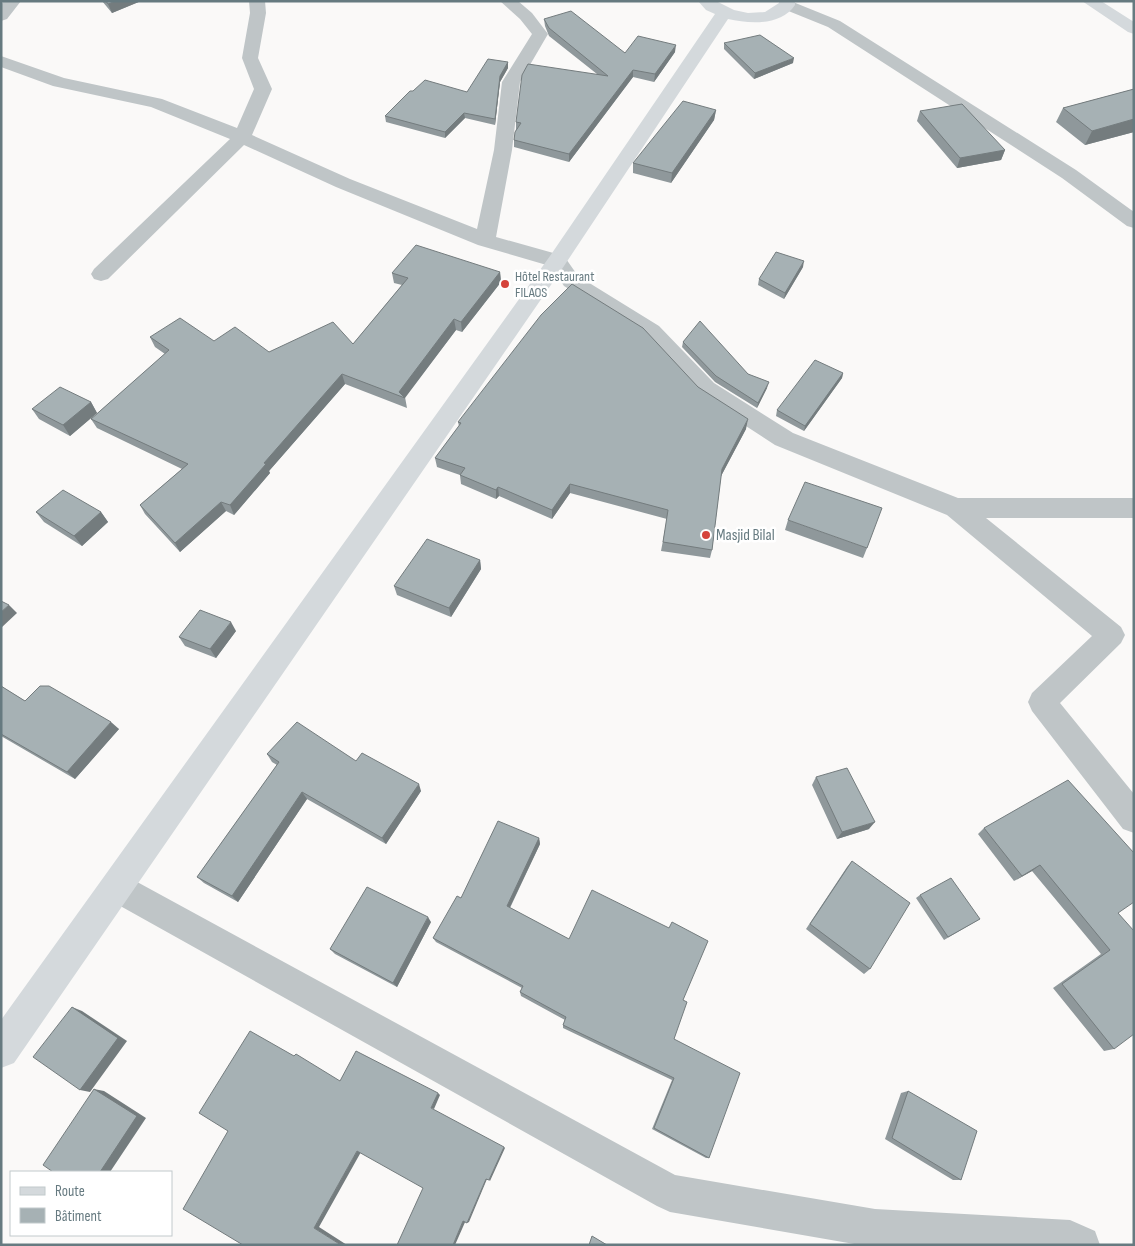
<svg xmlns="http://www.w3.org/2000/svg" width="1135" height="1246" font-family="'Sofia Sans Condensed',sans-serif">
	<rect width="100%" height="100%" fill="#faf9f8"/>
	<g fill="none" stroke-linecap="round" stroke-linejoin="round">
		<path fill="#bfc5c7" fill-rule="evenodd" d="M4 1H21L7 19 1 21V5Z
			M249 1H265L266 13 258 58 272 89 252 135 350 179 477 229 494 150 502 82 532 34 520 19 500 1H518L532 13 548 34 520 82 512 150 496 237 564 256 578 276 659 326 714 383 793 433 958 498H1134V518H986L1121 627 1125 635 1121 643 1060 703 1134 794V833L1123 829 1032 711 1028 702 1032 693 1092 636 947 515 775 445 698 395 643 336 564 286 550 266 478 245 336 187 244 145 108 279 101 281 94 279 91 274 94 269 230 139 151 107 53 86 1 67V56L64 78 162 99 237 128 254 89 242 58 250 13Z
			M781 2H793L840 21 1076 170 1134 212V228L1127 226 1062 178 828 27 781 8 779 5Z
			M117 871 675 1175 875 1209 1070 1220 1095 1231 1100 1245H860L670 1212 657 1206 106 898 101 887 106 876Z"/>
		<path fill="#d4d9dc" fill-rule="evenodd" d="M698 1H716L734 10 748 13 765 12 779 3V1H795V5C781 26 750 24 728 19L564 266 14 1063 1 1068V1020L550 256 715 14 706 10Z
			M1082 1H1101L1134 22V34L1128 32Z"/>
	</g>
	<path fill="#8f989b" d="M102 1H141L112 13Z
		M544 19 625 53 675 52 654 82 633 77 569 162 514 147V140L516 129V122L597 74 549 36 545 26Z
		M724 43 793 63 754 79 724 49Z
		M508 62V68L500 82 495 125 465 118 445 138 386 122 385 116 467 92Z
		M1134 89V132L1085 145 1056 122 1063 108Z
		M716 110 714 120 671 183 633 173V163Z
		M920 111 1005 150 1001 160 957 168 917 121Z
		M803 267 784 299 758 285 759 279Z
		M500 272 501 282 462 332 456 330 405 397 407 408 345 384 269 471 270 473 234 515 226 511 180 552 145 514 140 505 182 469 97 428 91 419 165 354 155 347 150 337 214 341 269 352 353 344 402 285 394 283 392 273Z
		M683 342 748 374 767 388 757 408 715 382 682 347Z
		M843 373 842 378 804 431 776 416 777 410Z
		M698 387 746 429 721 476 712 550 710 558 661 551 667 519 570 493 552 519 499 496 496 499 461 484 460 475 437 467 435 458 459 426 458 422Z
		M91 402 97 413 70 436 39 419 32 409Z
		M36 512H101L108 522 82 546 44 522Z
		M788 520 867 548 863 558 785 530Z
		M480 560 481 569 451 617 397 595 394 586Z
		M236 631 216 658 185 646 179 637Z
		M1 686 25 701 119 729 75 779 1 736Z
		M267 754 356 761 421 791 386 844 307 799 238 902 204 883 197 877 277 765 272 762Z
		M816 777 869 829 837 839 812 785Z
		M984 828 1118 913 1114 1049 1104 1051 1053 988 1101 954 1032 871 1014 881 978 834Z
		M539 838 540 844 510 908 683 1000 674 1039 709 1158H706L652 1129 672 1080 563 1028V1025L565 1020 521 996 520 992 522 988 436 942 433 938 461 898Z
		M852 861 870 969 864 974 806 929 847 867Z
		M920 895 980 919 944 940 916 898Z
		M431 922 397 987 335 954 330 949Z
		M908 1091 961 1180H953L885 1139 901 1093Z"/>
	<path fill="#747c7e" d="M116 1H141L112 13 108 4Z
		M676 45 675 52 654 82 655 74Z
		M794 58 793 63 754 79 755 73Z
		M508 62V68L500 82 495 125V119L500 76Z
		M633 70V77L569 162V154Z
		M716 110 714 120 671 183 672 173Z
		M464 113 465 118 445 138V132Z
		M1134 119V132L1085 145 1092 131Z
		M1005 150 1001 160 957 168 960 158Z
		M804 261 803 267 784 299 785 293Z
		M500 272 501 282 462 332 461 322Z
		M454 319 456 330 405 398 399 392Z
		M843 373 842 378 804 431 805 426Z
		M342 374 345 384 269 471 270 473 234 515 230 505 264 463Z
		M769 382 767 388 757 408 758 403Z
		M91 402 97 413 70 436 63 425Z
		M748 419 746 429 720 478 722 469Z
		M570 484V493L552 519V510Z
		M498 487 499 496 496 499V490Z
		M221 502 226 511 180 552 175 543Z
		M101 512 108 522 82 546 74 536Z
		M480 560 481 569 451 617 449 608Z
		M9 605 17 613 1 628V612Z
		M231 622 236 631 216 658 210 649Z
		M111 722 119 729 75 779 67 772Z
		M419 784 421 791 386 844 382 838Z
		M302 792 307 799 238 902 232 896Z
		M875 822 869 829 837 839 842 832Z
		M539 838 540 844 508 911 507 906Z
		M1040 865 1032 871 1014 881 1022 876Z
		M428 917 431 922 397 987 393 983Z
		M72 1007 82 1011 127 1041 90 1092 80 1090Z
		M94 1089 104 1091 146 1118 110 1172H100Z
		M438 1093 440 1095 434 1109 431 1108Z
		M504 1147 505 1148 490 1181 489 1180Z
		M357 1151 361 1152 319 1227 347 1245H341L314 1228Z
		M486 1179H487L469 1222 467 1223Z
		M466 1220 455 1245H453L463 1221Z"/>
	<path fill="#a6b1b4" stroke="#747c7e" d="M106 1H116L108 4Z
		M571 11 625 53 638 36 676 45 655 74 633 70 569 154 514 140 515 132 521 123 516 122 522 75 528 64 608 76 549 28 544 19Z
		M760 35 794 58 755 73 724 43Z
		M488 59 508 62 500 76 495 119 464 113 445 132 385 116 410 91H413L425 80 467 92Z
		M1134 89V119L1092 131 1063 108Z
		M683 101 716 110 672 173 633 163Z
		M962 104 1005 150 960 158 920 111Z
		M416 245 500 272 461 322 454 319 399 392 405 398 342 374 264 463 266 464 230 505 221 502 175 543 140 505 188 464 91 419 169 350 150 337 180 318 214 341 235 327 269 352 333 322 353 344 408 278 392 273Z
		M776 252 804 261 785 293 759 279Z
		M572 284 643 328 698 387 748 419 722 469 712 550 663 542 668 510 570 484 552 510 498 487 496 490 460 475 465 468 435 458 461 423 458 422 541 315Z
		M700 321 748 374 769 382 758 403 716 376 683 342Z
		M815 360 843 373 805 426 777 410Z
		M60 387 91 402 63 425 32 409Z
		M805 482 882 508 867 548 788 520Z
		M63 490 101 512 74 536 36 512Z
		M427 539 480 560 449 608 394 586Z
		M1 601 9 605 1 612Z
		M200 610 231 622 210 649 179 637Z
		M1 686 25 701 40 686H49L111 722 67 772 1 734Z
		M297 722 356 761 362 753 419 784 382 838 302 792 232 896 197 877 279 762 267 754Z
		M847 768 875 822 842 832 816 777Z
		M1068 780 1134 853V902L1118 913 1134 931V1034L1114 1049 1062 984 1110 950 1040 865 1022 876 984 828Z
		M498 821 539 838 507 906 569 939 592 890 669 928 672 922 708 941 683 1000 687 1002 674 1039 740 1073 709 1158 654 1128 674 1078 563 1025 566 1017 520 992 523 986 433 938 457 896 461 898Z
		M852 861 910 903 870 969 810 924Z
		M951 878 980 919 948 937 920 895Z
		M367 887 428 917 393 983 330 949Z
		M72 1007 118 1038 80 1090 33 1057Z
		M250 1031 294 1056 296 1054 340 1081 356 1051 438 1093 431 1108 504 1147 489 1180 486 1179 467 1223 463 1221 453 1245H397L423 1188 357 1151 314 1228 341 1245H243L183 1209 228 1131 199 1113Z
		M94 1089 137 1116 100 1172H53L43 1165Z
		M908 1091 977 1131 961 1180 892 1138Z
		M592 1236 607 1245H589Z"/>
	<g fill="#d5443c" stroke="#fff" stroke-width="2">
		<circle cx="505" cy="284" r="5"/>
		<circle cx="706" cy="535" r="5"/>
	</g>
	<g text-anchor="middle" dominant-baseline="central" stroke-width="5" stroke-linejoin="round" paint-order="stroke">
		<g font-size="14" fill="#667a80" stroke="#fff" text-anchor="start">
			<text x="515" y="276">Hôtel Restaurant<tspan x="515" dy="16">FILAOS</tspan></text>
		</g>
		<g font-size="16" fill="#667a80" stroke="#fff" text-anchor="start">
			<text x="716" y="535">Masjid Bilal</text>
		</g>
	</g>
	<rect width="1135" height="1246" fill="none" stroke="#667a80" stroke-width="5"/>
	<rect x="10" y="1171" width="162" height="65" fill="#ffffff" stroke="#c2cacc"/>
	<rect x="20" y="1187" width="25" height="8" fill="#d4d9dc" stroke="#c2cacc"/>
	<text x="55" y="1196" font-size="15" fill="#667a80">Route</text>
	<rect x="20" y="1208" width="25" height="15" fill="#a6b1b4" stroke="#c2cacc"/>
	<text x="55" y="1221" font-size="15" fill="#667a80">Bâtiment</text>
</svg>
